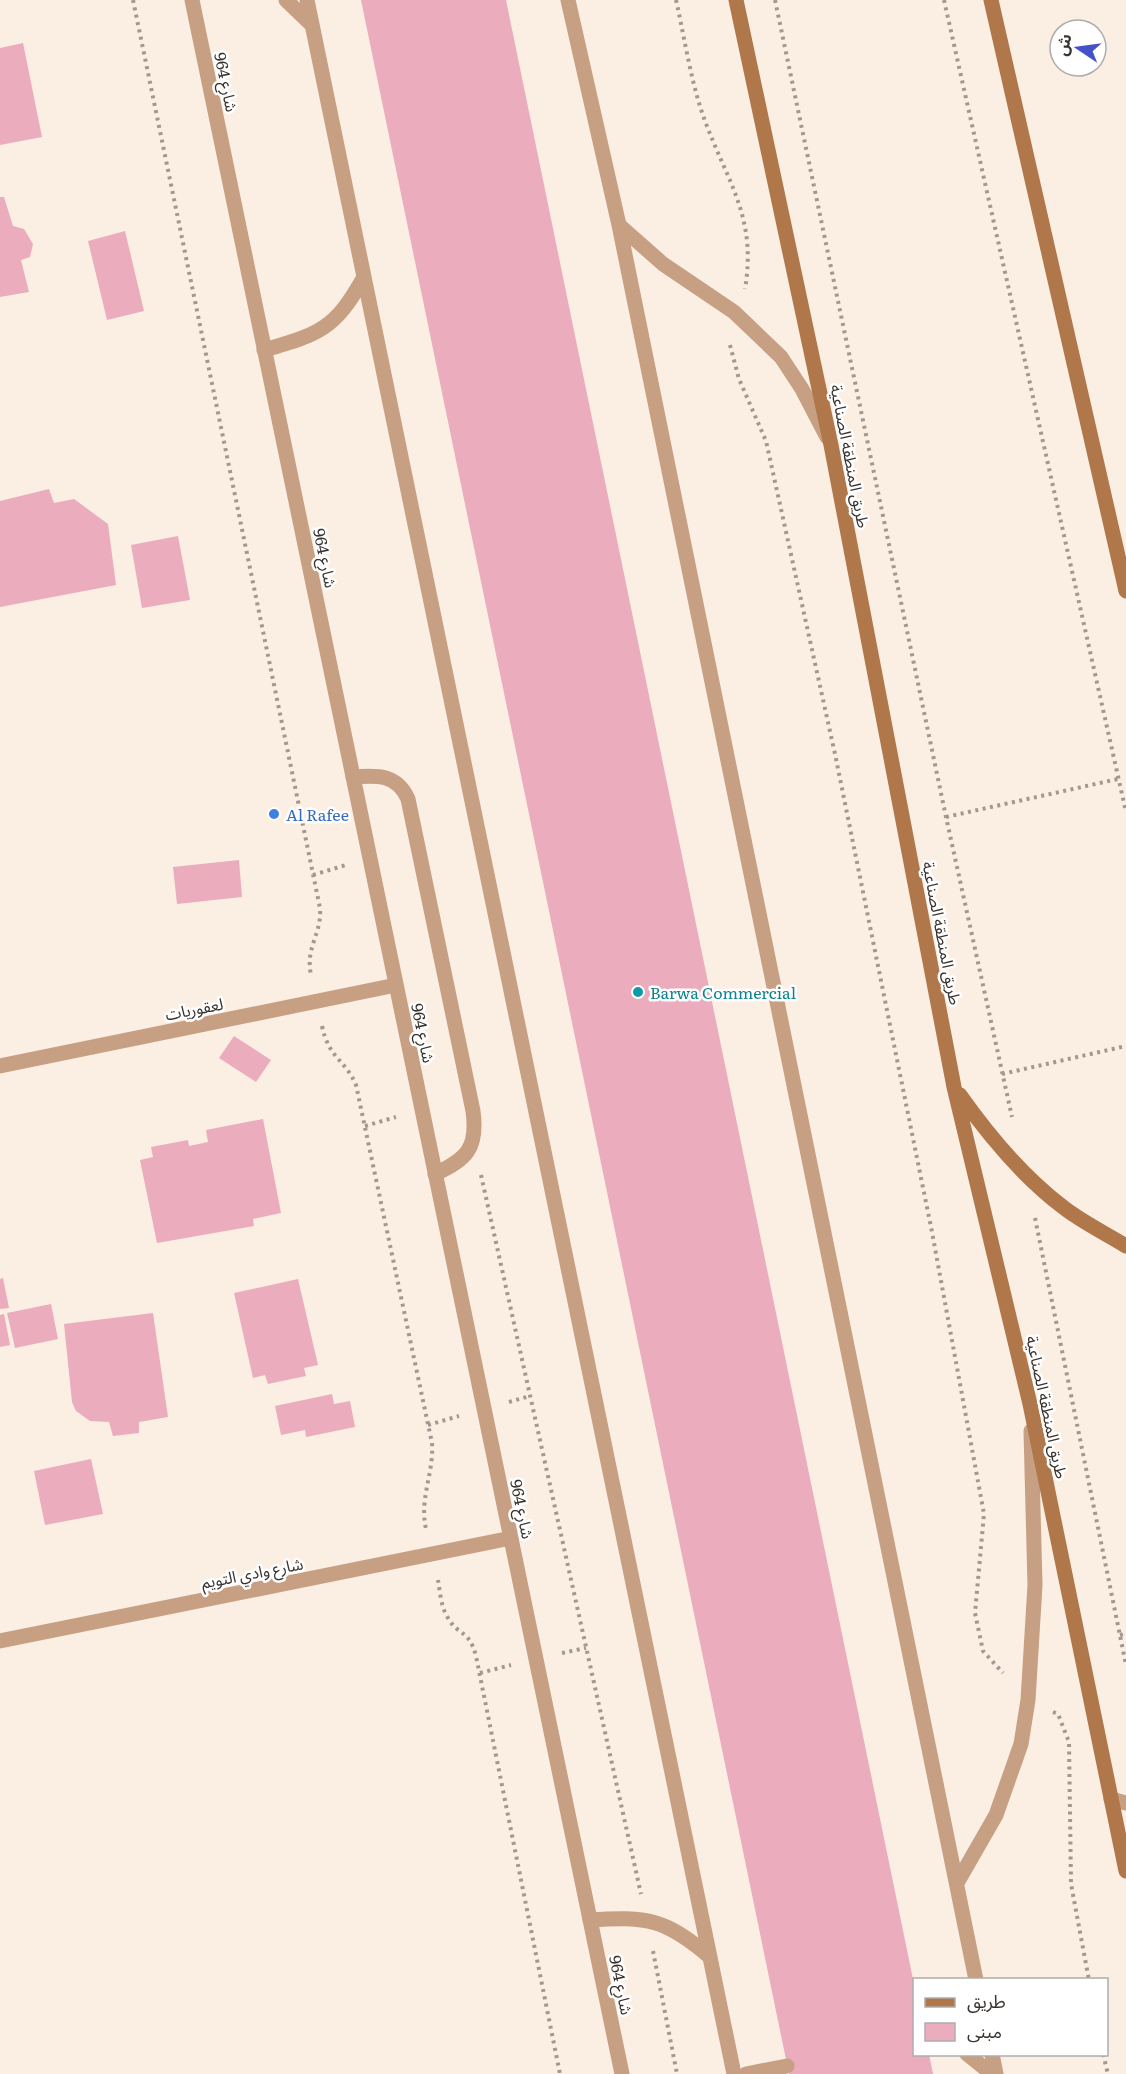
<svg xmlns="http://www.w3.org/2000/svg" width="1126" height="2074" font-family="Literata,'Noto Sans Arabic',serif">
	<rect width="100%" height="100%" fill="#fbeee3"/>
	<path fill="#ebacbe" d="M361 0H506L914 1984V2054H929L933 2074H789Z
		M23 43 42 137 0 145V48Z
		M0 197H4L13 226 24 229 33 244 30 257 21 260 29 292 0 297Z
		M125 231 144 311 107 320 88 241Z
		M49 489 54 503 74 499 108 524 116 585 0 607V501Z
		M178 536 190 600 142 608 131 545Z
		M239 860 242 897 177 904 173 867Z
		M234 1036 271 1060 256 1082 219 1058Z
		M263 1119 281 1213 253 1219 254 1226 157 1243 140 1160 153 1157 151 1147 188 1140 189 1146 208 1142 206 1130Z
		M3 1278 9 1308 0 1309V1279Z
		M298 1279 318 1365 304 1368 306 1376 268 1384 265 1375 253 1378 234 1293Z
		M51 1304 58 1339 15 1348 7 1313Z
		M153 1313 168 1417 139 1422V1433L113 1436 109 1422 90 1421 76 1411 72 1402 64 1324Z
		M4 1314 10 1345 0 1347V1315Z
		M332 1394 334 1404 350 1401 355 1427 306 1437 305 1430 281 1435 275 1406Z
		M91 1459 103 1514 45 1525 34 1471Z"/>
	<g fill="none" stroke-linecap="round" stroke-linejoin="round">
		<path stroke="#a29891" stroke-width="4" stroke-dasharray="3 4.5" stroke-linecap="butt" d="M133 0 320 908C322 934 305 947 311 975
			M676 0C685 40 691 83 705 121 728 183 757 218 745 289
			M775 0 946 817 1012 1117
			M944 0 1126 812
			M730 345 739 379 766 441 835 754 932 1232 984 1514 975 1613 983 1651 1003 1673
			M946 817 1118 779
			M313 875 346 865
			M322 1026C329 1059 345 1059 356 1085L432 1443C434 1474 419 1498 426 1529
			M1002 1074 1126 1046
			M365 1126 396 1117
			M481 1175 641 1894
			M1035 1218 1126 1665
			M509 1402 530 1396
			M428 1425 459 1416
			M438 1580C440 1592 441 1607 448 1618 458 1636 469 1629 476 1656L560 2074
			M1120 1635 1126 1633
			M562 1653 586 1648
			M480 1673 511 1665
			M1053 1712 1058 1714 1069 1742 1071 1884 1089 1980
			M653 1951 677 2074
			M1103 2054 1108 2074"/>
		<path stroke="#c79f82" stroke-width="15" d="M286 0 312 25
			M307 0 734 2074
			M568 0 619 225 976 1980
			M619 225 663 264 734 312 781 357 802 389 827 437
			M264 350C320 334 335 329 364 277
			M353 777C377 775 397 774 408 799L473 1111C478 1148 467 1159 435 1174
			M1111 1799 1126 1803
			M957 1883 996 1815 1021 1744 1028 1700 1035 1585 1031 1431
			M590 1920C647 1916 666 1919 710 1957
			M967 2054 992 2074
			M992 2054 996 2074
			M746 2074 787 2066"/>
		<path stroke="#c79f82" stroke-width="15" d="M192 0 622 2074
			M0 1066 396 985
			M0 1641 511 1538"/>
		<path stroke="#b0774a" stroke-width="15" d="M736 0 831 445 954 1087 1030 1404 1126 1871
			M991 0 1126 591
			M960 1095C989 1136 1022 1176 1063 1207 1082 1222 1105 1233 1126 1246"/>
	</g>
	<circle fill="#3f7fe0" stroke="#fff" stroke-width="2" cx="274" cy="814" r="6"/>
	<circle fill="#0f9aa8" stroke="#fff" stroke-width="2" cx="638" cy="992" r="6"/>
	<g text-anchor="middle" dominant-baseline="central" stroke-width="5" stroke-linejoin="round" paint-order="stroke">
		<g font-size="16" fill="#38332f" stroke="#fff">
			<text transform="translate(227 82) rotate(78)">شارع 964</text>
			<text transform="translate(851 456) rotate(79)">طريق المنطقة الصناعية</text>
			<text transform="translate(326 558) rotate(78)">شارع 964</text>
			<text transform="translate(943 933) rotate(79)">طريق المنطقة الصناعية</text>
			<text transform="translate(194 1008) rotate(-11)">لعقوريات</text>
			<text transform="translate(424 1033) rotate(78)">شارع 964</text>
			<text transform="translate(1048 1407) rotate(78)">طريق المنطقة الصناعية</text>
			<text transform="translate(523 1509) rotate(78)">شارع 964</text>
			<text transform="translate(252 1572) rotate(-11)">شارع وادي التويم</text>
			<text transform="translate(622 1985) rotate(78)">شارع 964</text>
		</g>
		<g font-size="16" fill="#366cbe" stroke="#fff" text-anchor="start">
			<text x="286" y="814">Al Rafee</text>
		</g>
		<g font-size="16" fill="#0d838f" stroke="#fff" text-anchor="start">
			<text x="650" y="992">Barwa Commercial</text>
		</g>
	</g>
	<rect x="913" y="1978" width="195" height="78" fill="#ffffff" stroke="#afadac" stroke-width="1.5"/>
	<rect x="925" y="1998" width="30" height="9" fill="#b0774a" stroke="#afadac" stroke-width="1.5"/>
	<text x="967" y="2008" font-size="18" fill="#38332f">طريق</text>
	<rect x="925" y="2023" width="30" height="18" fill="#ebacbe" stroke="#afadac" stroke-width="1.5"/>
	<text x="967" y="2038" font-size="18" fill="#38332f">مبنى</text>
	<g transform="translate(1078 48) rotate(283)"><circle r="28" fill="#ffffff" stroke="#afadac" stroke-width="1.5"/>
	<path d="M0-4.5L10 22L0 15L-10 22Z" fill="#4552c7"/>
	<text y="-9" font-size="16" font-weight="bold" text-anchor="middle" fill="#38332f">ش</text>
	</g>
</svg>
